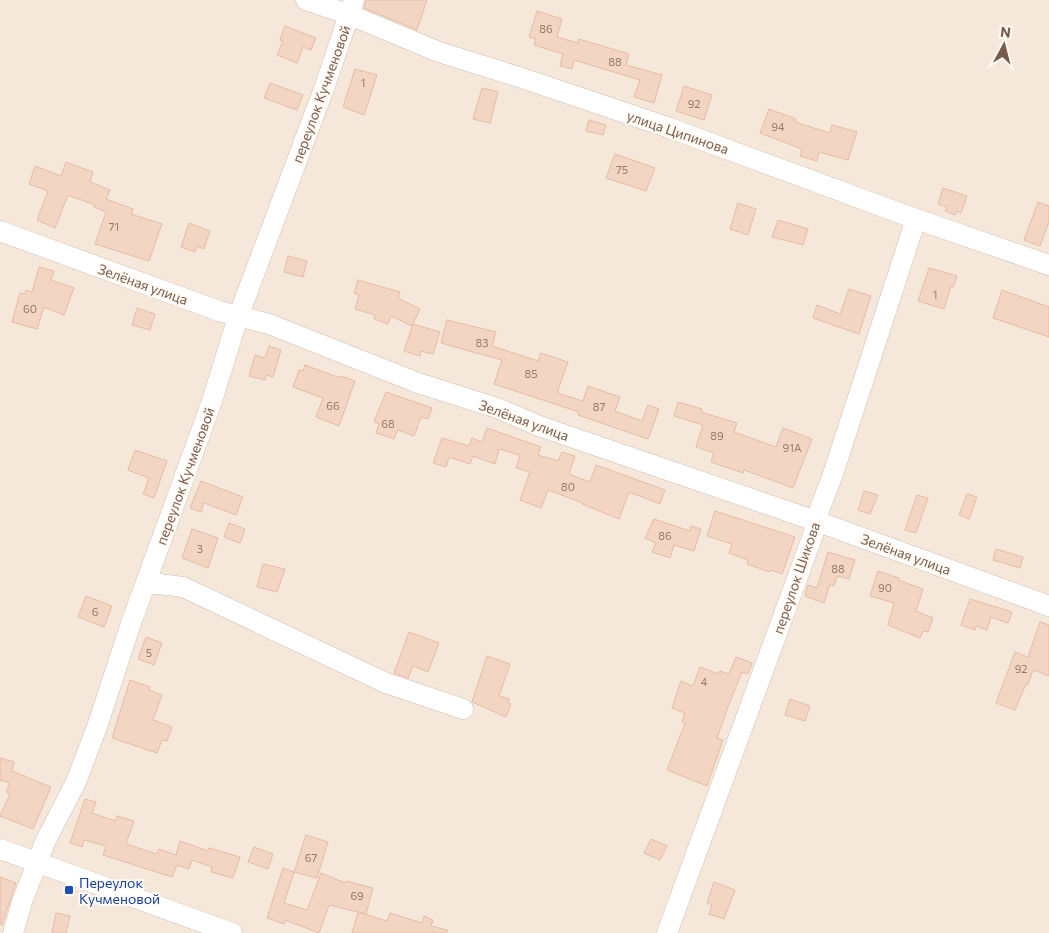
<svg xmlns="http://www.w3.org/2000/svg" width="1049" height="933" font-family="Commissioner,sans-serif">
	<rect width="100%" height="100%" fill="#fdf6ec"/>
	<path fill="#f5e8da" d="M0 0H1049V933H0Z"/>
	<path fill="#f3d5c3" stroke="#e6bba3" d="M366 0H427L417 30 364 8Z
		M537 11 562 19 557 37 578 43 579 39 629 54 626 65 662 75 654 103 634 97 640 80 574 60 572 69 560 66 563 54 534 45 536 39 529 37Z
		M285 26 316 38 311 50 303 47 297 63 277 55 283 41 280 40Z
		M355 69 377 75 364 115 343 107Z
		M270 83 303 95 297 110 264 98Z
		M684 86 712 95 704 120 676 111Z
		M482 88 498 92 490 123 473 119Z
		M769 109 796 119 795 122 830 133 832 125 857 132 848 160 819 152 817 161 800 156 802 149 760 133Z
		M589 120 606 125 603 135 586 131Z
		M615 154 655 168 646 191 606 178Z
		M66 162 93 172 90 182 110 190 106 199 133 209 131 214 162 224 149 261 95 244 106 212 94 207 95 205 68 195 55 228 37 220 48 191 29 184 35 166 61 176Z
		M943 188 967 196 961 213 957 211 955 215 945 211 947 207 938 204Z
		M1038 202 1049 206V222L1040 246 1024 240Z
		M738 203 756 209 748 235 730 229Z
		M778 220 808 229 803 245 772 237Z
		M189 223 210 231 204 249 197 246 195 252 181 247Z
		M288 256 307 261 303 277 284 272Z
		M39 267 54 271 51 280 74 288 64 315 44 307 37 329 12 322 20 293 25 294 26 290 32 292Z
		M929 268 957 276 953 287 951 286 944 309 918 301Z
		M358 280 400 292 398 298 420 309 412 326 391 316 388 324 374 319 375 315 355 309 359 295 354 293Z
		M849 289 871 296 859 334 813 318 817 305 840 314Z
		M1002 290 1049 307V337L993 318Z
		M137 308 155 314 150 330 132 325Z
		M447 320 496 332 492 346 538 361 541 353 568 362 557 393 583 401 588 386 620 397 615 411 642 421 648 405 659 409 648 439 578 415 579 412 494 384 502 360 441 343Z
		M413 324 440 332 433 354 421 351 420 356 404 351Z
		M269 346 281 350 273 377 266 375 265 380 249 376 255 355 265 358Z
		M305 365 340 378 341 376 355 381 339 426 316 417 323 398 293 387 299 370 303 371Z
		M386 392 432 408 428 419 421 417 414 436 398 430 394 439 376 433 379 424 374 422Z
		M678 402 702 409 701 412 737 423 734 432 776 447 783 428 812 439 793 488 744 470 743 473 711 462 714 453 696 447 703 425 674 416Z
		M487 428 541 447 538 455 558 461 562 452 575 456 569 474 590 482 596 465 665 490 660 504 629 492 619 519 582 504 583 503 548 490 541 508 520 500 530 472 516 468 520 455 499 449 495 464 473 456 470 464 449 457 446 467 433 463 442 438 469 446 472 438 482 442Z
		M135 450 167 461 154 498 143 494 149 478 128 470Z
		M201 481 243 497 236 515 204 503 201 512 190 508Z
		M864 491 878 495 870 514 858 510Z
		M967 494 977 497 969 519 959 515Z
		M917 495 928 498 916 533 905 530Z
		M715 511 795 537 782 574 771 570 770 572 747 564 748 560 729 553 732 544 707 536Z
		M654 519 690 531 691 526 701 529 694 551 674 545 670 558 652 552 656 543 645 538Z
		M229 523 245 529 240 543 224 537Z
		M192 529 218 538 208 568 182 558Z
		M996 549 1023 557 1020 568 993 560Z
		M828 552 855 560 849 579 837 576 834 586 830 584 824 603 805 596 808 585 817 588Z
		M263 564 285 569 277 592 257 587Z
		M878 571 899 578 898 580 923 589 916 611 933 618 928 632 923 631 920 638 888 625 894 603 870 596Z
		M86 596 112 606 104 627 78 617Z
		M970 599 1012 612 1008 623 991 617 987 630 976 626 975 630 961 625Z
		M1040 622 1049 625V676L1033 670 1028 685 1026 684 1015 710 996 703 1015 652 1028 657Z
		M409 632 439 643 428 672 413 666 408 678 394 673Z
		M146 637 162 643 154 665 138 659Z
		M487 656 510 664 499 696 509 699 508 703 511 704 506 717 472 702Z
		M736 657 752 663 748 674 742 672 729 704 717 738 723 740 707 786 667 770 685 723 682 722 685 713 672 708 681 681 693 686 700 667 719 674 720 671 729 674Z
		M130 680 150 687 149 690 162 695 153 720 172 727 167 741 162 740 157 753 112 738Z
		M790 699 810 706 805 721 785 715Z
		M0 758 14 762 12 771 51 787 33 829 0 816 10 794 6 792 10 783 0 780Z
		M85 799 96 802 92 813 115 821 117 816 134 821 126 844 157 854 159 849 176 855 180 841 208 851 209 848 240 857 233 878 211 872 212 867 192 860 189 869 177 865 172 877 103 855 106 846 84 840 82 847 70 843Z
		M306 835 328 842 317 878 294 872Z
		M651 839 667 846 660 860 644 853Z
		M254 847 273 854 268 869 248 862Z
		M283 868 294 872 284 903 307 910 321 873 345 883 346 881 373 888 366 914 329 905 319 933 285 920 284 924 267 918Z
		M0 877 16 883 2 925 0 924Z
		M714 882 735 890 724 919 709 914 712 905 707 903Z
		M358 912 387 921 390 913 422 923 424 916 433 920 431 926 447 930V933H352Z
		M56 913 70 916 66 933H52Z"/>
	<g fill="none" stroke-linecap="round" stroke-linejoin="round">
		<defs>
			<path id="minor" d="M306 0 350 15 439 52 522 78 667 127 916 219 1049 265
				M0 231 219 311 269 324 418 383 497 408 539 426 816 521 1049 606
				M145 585 159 584 183 587 386 683 463 709
				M0 849 232 933
				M13 933 22 902 45 842 76 782 98 724 130 626 211 404 238 317 325 86 354 0
				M667 933 813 535 820 508 832 477 916 219"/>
		</defs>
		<use href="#minor" stroke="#d1beb0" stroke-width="21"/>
		<use href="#minor" stroke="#fff" stroke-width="20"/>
	</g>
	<rect fill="#1a4fb4" stroke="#fffaf3" stroke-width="2" x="64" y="885" width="10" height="10" rx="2.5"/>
	<g text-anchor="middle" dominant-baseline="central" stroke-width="4" stroke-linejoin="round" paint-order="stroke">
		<g font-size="11" fill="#987a6a">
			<text x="546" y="28">86</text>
			<text x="615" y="61">88</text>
			<text x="363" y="82">1</text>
			<text x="694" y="103">92</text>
			<text x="778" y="126">94</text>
			<text x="622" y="169">75</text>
			<text x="114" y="226">71</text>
			<text x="935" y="294">1</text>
			<text x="30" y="308">60</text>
			<text x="482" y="342">83</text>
			<text x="531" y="373">85</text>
			<text x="333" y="405">66</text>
			<text x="599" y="406">87</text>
			<text x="388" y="423">68</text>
			<text x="717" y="435">89</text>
			<text x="792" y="447">91А</text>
			<text x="568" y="486">80</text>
			<text x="665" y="535">86</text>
			<text x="200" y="548">3</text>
			<text x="838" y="568">88</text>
			<text x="885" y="587">90</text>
			<text x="95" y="611">6</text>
			<text x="149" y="652">5</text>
			<text x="1021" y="668">92</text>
			<text x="704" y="681">4</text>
			<text x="311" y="857">67</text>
			<text x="357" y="895">69</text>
		</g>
		<g font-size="14" fill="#7a5c4d" stroke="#fffaf3">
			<text transform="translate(321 94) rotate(-70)">переулок Кучменовой</text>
			<text transform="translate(678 132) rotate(19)">улица Ципинова</text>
			<text transform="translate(143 284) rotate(20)">Зелёная улица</text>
			<text transform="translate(524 420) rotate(20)">Зелёная улица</text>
			<text transform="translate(185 476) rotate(-70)">переулок Кучменовой</text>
			<text transform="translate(906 554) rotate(20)">Зелёная улица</text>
			<text transform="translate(796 578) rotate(-71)">переулок Шикова</text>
		</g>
		<g font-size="14" fill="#164399" stroke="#fffaf3" text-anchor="start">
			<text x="79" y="882">Переулок<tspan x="79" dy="16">Кучменовой</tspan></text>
		</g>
	</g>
	<g transform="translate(1004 45) rotate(7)" stroke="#fffaf3" stroke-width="4" paint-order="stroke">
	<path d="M0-4L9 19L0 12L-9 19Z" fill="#7a5c4d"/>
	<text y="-8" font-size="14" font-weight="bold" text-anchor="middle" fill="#7a5c4d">N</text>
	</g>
</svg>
